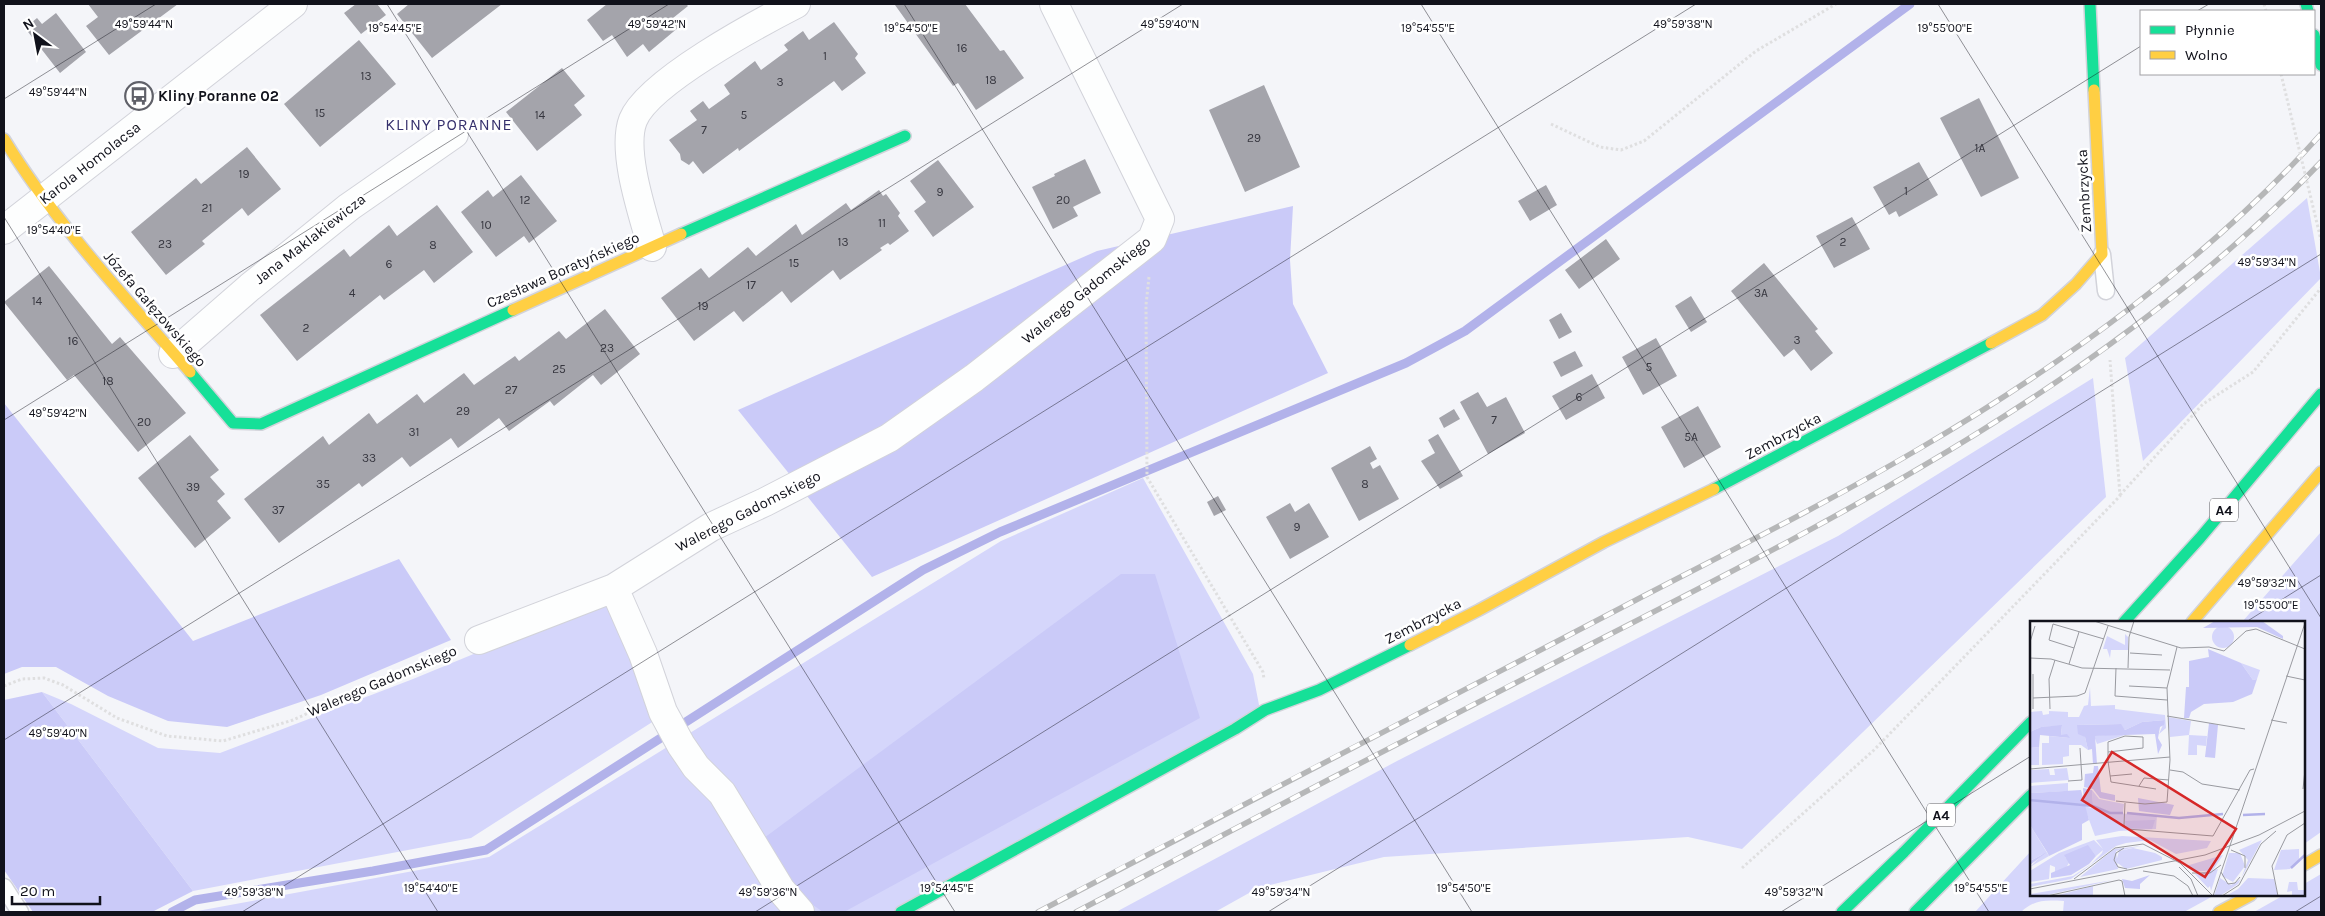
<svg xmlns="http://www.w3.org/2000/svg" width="2325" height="916" font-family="Karla,sans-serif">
	<rect width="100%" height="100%" fill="#f4f5f9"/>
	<path fill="#d5d6fb" d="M2307 198 2321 278 2143 461 2125 358Z
		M2093 378 2106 497 1742 849 1688 837 1384 857 1258 888 1215 912H1116L1397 761 1838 536Z
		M1143 478 1253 674 1260 710 908 912H192L489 857 1001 541Z
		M2321 532V832L2304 844V622H2242Z
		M604 600 657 719 471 838 193 891 42 692 71 704 158 748 220 753 413 679Z
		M2031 851V895H2215L2184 912H2063L2064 901C2046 900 2035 899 2021 912H1975Z
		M2321 874V912H2254L2284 895H2304V884Z"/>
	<path fill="#cacaf8" d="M1293 206 1290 260 1293 304 1328 373 872 577 738 410 1097 251Z
		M4 403 193 641 399 559 451 640 321 695 227 727 168 721 108 696 56 667H22L4 674Z
		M1121 574H1155L1200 718 844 912H823L800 896 764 838Z
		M42 692 193 891 152 912H33L4 870V700Z"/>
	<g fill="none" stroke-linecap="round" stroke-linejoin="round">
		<path stroke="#b2b2ea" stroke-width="9" d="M172 912 195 900 373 871 486 850 923 570 1000 532 1406 363 1465 331 1910 4"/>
	</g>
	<path fill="#a4a4ab" d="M88 4H178L109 55 86 26 98 17Z
		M356 4H377L386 15 361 34 344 13Z
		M409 4H502L432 58 397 14Z
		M607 4H686L688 6 673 18 679 27 649 52 643 44 627 57 612 35 603 41 587 20Z
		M896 4H965L1000 51 1004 50 1024 78 976 110 958 83 953 86 895 5Z
		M56 13 86 52 60 73 25 28 37 18 42 24Z
		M834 22 858 54 855 58 866 73 842 91 834 81 739 151 738 148 703 174 693 161 689 165 681 160 680 154 669 140 697 120 690 111 703 101 709 109 730 94 724 85 755 61 761 70 788 50 784 45 803 31 809 40Z
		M359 40 396 84 320 147 284 104Z
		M562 68 585 96 574 105 582 115 537 151 506 112Z
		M1264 85 1300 167 1245 192 1209 110Z
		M1979 98 2019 178 1981 197 1940 118Z
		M247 147 281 189 248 216 242 208 202 241 205 244 166 275 131 232 196 178 201 184Z
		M1085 159 1101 193 1073 207 1078 216 1053 229 1032 187 1055 176 1054 174Z
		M938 160 974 207 933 237 914 211 926 202 910 181Z
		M1919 162 1938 195 1899 217 1896 211 1889 215 1873 187Z
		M521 175 557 221 529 243 524 236 496 257 461 212 488 190 493 197Z
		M1546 185 1557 205 1530 221 1518 201Z
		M879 190 883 196 886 194 900 213 898 216 909 231 890 245 888 243 880 248 882 250 840 280 833 270 791 303 782 291 743 322 734 311 694 341 661 298 701 268 709 278 748 247 756 256 796 224 802 235 846 203 851 210Z
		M437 205 473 252 434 283 424 270 384 300 380 295 297 361 260 315 344 249 350 257 389 225 397 236Z
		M1852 217 1870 249 1834 268 1816 236Z
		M1606 239 1620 259 1579 289 1565 270Z
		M1764 263 1818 329 1815 331 1833 353 1811 371 1794 349 1784 357 1731 291Z
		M49 266 112 344 120 337 186 413 138 452 74 375 67 380 4 302Z
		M1691 296 1707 322 1691 332 1675 306Z
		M605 309 640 354 601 385 593 375 554 406 550 401 509 431 499 418 458 448 451 438 410 467 402 457 362 487 359 483 279 543 244 499 323 436 329 445 369 413 377 424 417 394 424 403 464 373 474 385 515 356 519 361 559 331 566 339Z
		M1561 313 1572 332 1559 339 1549 320Z
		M1656 338 1677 376 1643 395 1622 357Z
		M1575 351 1583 366 1561 377 1553 362Z
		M1592 374 1605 398 1566 420 1552 396Z
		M1478 392 1487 407 1506 397 1525 433 1488 454 1460 402Z
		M1698 406 1721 447 1684 468 1661 427Z
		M1454 409 1460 419 1444 428 1439 418Z
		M1438 434 1463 476 1440 489 1421 461 1435 453 1428 440Z
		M190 435 219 470 210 477 225 494 217 501 231 518 195 548 138 478Z
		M1370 446 1377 459 1370 463 1373 469 1380 465 1399 499 1359 521 1331 468Z
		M1218 496 1226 510 1214 516 1207 502Z
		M1290 503 1295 512 1309 503 1329 537 1290 559 1266 517Z"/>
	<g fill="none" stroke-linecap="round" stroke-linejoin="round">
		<defs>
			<path id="lane" d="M2102 254 2106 291
				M4 887 20 912"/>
			<path id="street" d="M4 230 293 4
				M652 247C643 215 621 151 633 120 648 82 759 23 796 4
				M173 354 250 287 349 207 454 134
				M614 588 643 654 663 712 681 745 696 767 722 793 781 890 800 912
				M479 640 614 588 711 527 765 502 889 438 974 378 1152 239 1160 219 1054 4"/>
			<path id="fast" d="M2090 4 2094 90
				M2306 4 2308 11
				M2314 35 2321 65
				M681 234 905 136
				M190 372 233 423 261 424 513 310
				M1714 489 1991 343
				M2124 622 2200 538 2321 394
				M901 912 1235 729 1265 710 1319 690 1410 645
				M1842 912 1904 852 2031 722
				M1915 912 2031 795"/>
			<path id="slow" d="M4 139C56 224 125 297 190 372
				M513 310 681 234
				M1991 343 2042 315 2076 284 2102 254 2094 90
				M2192 622 2321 472
				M1410 645 1479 610 1604 542 1714 489
				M2304 865 2321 855
				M2219 912 2251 895"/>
		</defs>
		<use href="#lane" stroke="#d2d3da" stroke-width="19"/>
		<use href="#street" stroke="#d2d3da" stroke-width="30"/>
		<use href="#fast" stroke="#d2d3da" stroke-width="14"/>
		<use href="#slow" stroke="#d2d3da" stroke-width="14"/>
		<path stroke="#dfdfe0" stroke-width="3" stroke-dasharray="2.5 2.5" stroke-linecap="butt" d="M2264 4 2266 11
			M1551 124 1600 147 1621 150 1644 141 1756 51 1836 4
			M1149 277 1146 305 1147 477 1263 672 1264 679
			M2120 495 2203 404 2253 372 2321 288
			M4 686 22 679 44 678 63 685 117 718 167 736 223 741 293 720 383 679 452 651
			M1742 868 1874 750 2120 496 2110 360"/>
		<use href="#lane" stroke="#fdfefe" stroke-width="16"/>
		<use href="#street" stroke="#fdfefe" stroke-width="28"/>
		<use href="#fast" stroke="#16e098" stroke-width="11"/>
		<use href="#slow" stroke="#ffcf43" stroke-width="11"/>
		<defs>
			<path id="rail" d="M1038 912C1236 807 1437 705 1636 600 1730 551 1825 504 1917 450 2061 366 2209 259 2321 134
				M1076 912C1249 821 1423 730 1597 641 1855 509 2119 374 2321 162"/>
		</defs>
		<use href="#rail" stroke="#b6b7b8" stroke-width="5.5"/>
		<use href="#rail" stroke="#fff" stroke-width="4" stroke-dasharray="11" stroke-linecap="butt"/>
		<path stroke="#dfdfe0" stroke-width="3" stroke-dasharray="2.5 2.5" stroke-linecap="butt" d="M2281 74 2321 240"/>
	</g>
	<path fill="none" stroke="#11121b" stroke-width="1" stroke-opacity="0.45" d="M387 4 955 912M904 4 1472 912M1421 4 1989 912M1938 4 2321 618M2197 11 2209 4M4 99 156 4M4 217 438 912M4 420 669 4M2246 622 2321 575M4 740 1183 4M242 912 1696 4M755 912 2141 46M1268 912 2321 254M1781 912 2031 756M2295 912 2321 896"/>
	<defs>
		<symbol id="bus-ring" viewBox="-11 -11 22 22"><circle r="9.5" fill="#fff" stroke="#606169" stroke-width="1.5"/><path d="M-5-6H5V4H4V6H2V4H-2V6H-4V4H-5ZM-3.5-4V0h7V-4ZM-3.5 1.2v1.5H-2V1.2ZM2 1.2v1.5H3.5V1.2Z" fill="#606169"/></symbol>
	</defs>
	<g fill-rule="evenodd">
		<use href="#bus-ring" x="123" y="80" width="32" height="32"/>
	</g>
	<g text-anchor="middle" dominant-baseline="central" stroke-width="5" stroke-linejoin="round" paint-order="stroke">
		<g font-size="12" fill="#36363f">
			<text x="962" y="48">16</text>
			<text x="825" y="56">1</text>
			<text x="366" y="76">13</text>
			<text x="991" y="80">18</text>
			<text x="780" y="82">3</text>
			<text x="320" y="113">15</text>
			<text x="540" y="115">14</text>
			<text x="744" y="115">5</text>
			<text x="704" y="130">7</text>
			<text x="1254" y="138">29</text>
			<text x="1980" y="148">1A</text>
			<text x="244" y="174">19</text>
			<text x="1906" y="191">1</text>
			<text x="940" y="192">9</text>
			<text x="525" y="200">12</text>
			<text x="1063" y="200">20</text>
			<text x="207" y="208">21</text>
			<text x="882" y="223">11</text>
			<text x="486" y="225">10</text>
			<text x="843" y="242">13</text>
			<text x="1843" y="242">2</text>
			<text x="165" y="244">23</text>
			<text x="433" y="245">8</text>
			<text x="794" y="263">15</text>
			<text x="389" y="264">6</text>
			<text x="751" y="285">17</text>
			<text x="352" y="293">4</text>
			<text x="1761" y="293">3A</text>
			<text x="37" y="301">14</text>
			<text x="703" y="306">19</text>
			<text x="306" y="328">2</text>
			<text x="1797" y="340">3</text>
			<text x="73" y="341">16</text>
			<text x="607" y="348">23</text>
			<text x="1649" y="367">5</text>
			<text x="559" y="369">25</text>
			<text x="108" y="381">18</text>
			<text x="511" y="390">27</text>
			<text x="1579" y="397">6</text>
			<text x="463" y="411">29</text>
			<text x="1494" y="420">7</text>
			<text x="144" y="422">20</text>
			<text x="414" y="432">31</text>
			<text x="1691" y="437">5A</text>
			<text x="369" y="458">33</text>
			<text x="323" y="484">35</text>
			<text x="1365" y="484">8</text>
			<text x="193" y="487">39</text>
			<text x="278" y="510">37</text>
			<text x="1297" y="527">9</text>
		</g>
		<g fill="#fff" stroke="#58595f" stroke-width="1">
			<rect x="2210" y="498.5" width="28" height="23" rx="4"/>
			<rect x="1927" y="803.5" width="28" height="23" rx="4"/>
		</g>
		<g font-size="14" font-weight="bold" fill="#11121b">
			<text x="2224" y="510">A4</text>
			<text x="1941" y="815">A4</text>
		</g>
		<g font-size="15" font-weight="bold" fill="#11121b" stroke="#fff" text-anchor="start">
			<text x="158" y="96">Kliny Poranne 02</text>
		</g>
		<g font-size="15" fill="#11121b" stroke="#fff">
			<text transform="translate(90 163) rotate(-38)">Karola Homolacsa</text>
			<text transform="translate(2084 191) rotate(-93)">Zembrzycka</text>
			<text transform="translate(310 239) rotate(-38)">Jana Maklakiewicza</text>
			<text transform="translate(563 270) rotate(-24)">Czesława Boratyńskiego</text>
			<text transform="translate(1086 290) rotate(-39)">Walerego Gadomskiego</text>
			<text transform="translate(155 309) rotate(49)">Józefa Gałęzowskiego</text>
			<text transform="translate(1783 436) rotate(-28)">Zembrzycka</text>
			<text transform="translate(748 511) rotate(-27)">Walerego Gadomskiego</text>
			<text transform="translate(1423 621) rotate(-27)">Zembrzycka</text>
			<text transform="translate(382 681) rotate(-23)">Walerego Gadomskiego</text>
		</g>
		<g font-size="16" letter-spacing="1" fill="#36316d" stroke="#fff">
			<text x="449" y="124">KLINY PORANNE</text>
		</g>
	</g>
	<g transform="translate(2030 621)">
		<rect width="275" height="275" fill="#f4f5f9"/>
		<path d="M182 16a11 11 0 1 1 22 0a11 11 0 1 1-22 0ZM95 13 98 16V29H81L80 37 77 28H73L77 15 95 24ZM211 42 230 49 227 58 223 59ZM60 66 61 85 85 84V88L135 94 136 107 129 113 135 99 112 101 95 109 90 103 47 104 55 116 58 129 51 124H39V135L33 136V143L12 144V122H19V115L40 117 31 114 32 105 11 106 0 111V91L12 90 13 94 19 93V90L38 91V96H49L54 85 58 84ZM138 96 161 100 159 114 177 115 176 125 167 124V134H158L159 114 140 116ZM87 113 95 114 67 123 64 115ZM9 126V144H0V127ZM37 147 39 159 0 162V149L19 148 20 154H25L24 148ZM38 162V170L0 172V165ZM62 169 69 178 94 183 93 191H80L63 184ZM54 185 80 192 127 194 126 208 89 210 65 215ZM0 204 19 235 0 246 13 233 0 240ZM92 215 181 220 177 227 146 233 120 219 96 222 86 225 41 258 0 266V263L43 255 61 243 72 232 73 229 66 235 58 225 35 236 40 240 36 247 25 252V246L20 244 19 258 0 261V250L29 232 64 219 73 228 66 219ZM232 219 208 263 190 275H184L190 257 201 264 211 258 218 239 209 229ZM112 225 86 230 88 248 50 256 84 228ZM103 227 125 232 132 236V239L96 248 86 241 89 230ZM269 228V238L260 248 244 249 251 229ZM199 232H210L215 245 203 261 192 255ZM193 234 183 249 164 251 156 245ZM188 248 181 270 180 265 178 267 165 253ZM218 257 244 258 248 275H196L208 268ZM83 259 13 275H0V273ZM259 261H267L268 269H275V275H262V270L257 271ZM63 265V275H25Z" fill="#d5d6fb"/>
		<path d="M185 0H232L253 15V18L227 6 173 7ZM178 28 211 42 223 59 227 58 222 73 203 81 174 83 161 91 159 97H154L156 66H159V40L179 36ZM135 99 134 104 130 106 128 117 132 124 128 133 125 113 65 115 67 143H63L62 128 58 129 55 116 48 113 47 104 91 103 95 109 112 101ZM179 102 188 104 185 137 175 136ZM32 104 31 114 37 113 40 117 10 114 9 126 0 127V111L11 106ZM64 145H68L71 171 85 174V180L70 177 63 168 54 166 55 153 63 152ZM53 167 62 169 63 184 54 183ZM51 169 59 199 52 203V219L19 235 17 231 0 244V240L17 231 0 204V172ZM108 177 144 184 140 194 109 190ZM125 199 122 208 96 207 95 200ZM58 224 66 235 59 243 41 254 21 257V252L40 244 34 234ZM120 254 110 263V268L95 267 92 258 102 260Z" fill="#cacaf8"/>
		<path fill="none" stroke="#b2b2ea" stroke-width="2.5" d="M0 179 63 185 80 192H93M97 192 149 197 193 193M213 194 235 193M261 247 275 234"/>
		<path fill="none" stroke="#999aa0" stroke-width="1" d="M64 0 151 27 179 26 194 30 216 10 226 8 275 28M0 21 5 5M44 27 19 19 23 3 74 18M100 32 132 34M0 37 21 38 52 47 140 49M39 43 49 11M86 47 85 75 137 79M98 47 99 16 104 0M3 53V88M256 55 275 59M99 65 137 67M3 77 47 75 55 72 78 5M20 88 19 58 25 39M137 95 215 108M241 99 257 102M78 131 113 127V116L95 115 78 121V140L81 161 126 168M0 148 140 136M140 149 153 151 172 163 210 169M80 155 102 153M38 160 52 159 50 127M109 165 114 157 139 159M273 168 275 149M86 180 115 183 137 181 140 139 137 67 147 26M95 182 94 204 97 208 183 215 220 149 224 148M94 227 86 232 84 239 88 246 97 248M201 229 215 235V247M149 246 161 258 168 275M113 250 144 255 158 265 163 275M191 251 198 263 205 262 210 256M162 252H180L191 244M44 258 85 227 113 223 150 242 183 275M0 268 175 234 229 214 275 190M17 275 89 259 92 260 95 275M183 275 275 2M192 275 209 264 231 223 246 210M248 275 242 245 257 214 275 202"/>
		<path fill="#d62828" fill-opacity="0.15" stroke="#d62828" stroke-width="2.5" d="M82 131 206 208 175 256 52 179Z"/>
		<rect width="275" height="275" fill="none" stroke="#11121b" stroke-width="2.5"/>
	</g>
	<g font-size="12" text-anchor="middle" fill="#11121b" stroke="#fff" stroke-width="5" stroke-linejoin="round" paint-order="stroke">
		<text x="144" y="28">49°59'44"N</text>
		<text x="657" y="28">49°59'42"N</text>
		<text x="1170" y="28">49°59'40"N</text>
		<text x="1683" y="28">49°59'38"N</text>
		<text x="395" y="32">19°54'45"E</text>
		<text x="911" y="32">19°54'50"E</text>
		<text x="1428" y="32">19°54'55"E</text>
		<text x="1945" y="32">19°55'00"E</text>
		<text x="58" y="96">49°59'44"N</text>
		<text x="54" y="234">19°54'40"E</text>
		<text x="2267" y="266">49°59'34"N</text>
		<text x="58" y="417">49°59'42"N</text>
		<text x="2267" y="587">49°59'32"N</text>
		<text x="2271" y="609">19°55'00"E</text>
		<text x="58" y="737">49°59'40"N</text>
		<text x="431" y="892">19°54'40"E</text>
		<text x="947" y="892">19°54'45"E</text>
		<text x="1464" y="892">19°54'50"E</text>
		<text x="1981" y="892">19°54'55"E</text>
		<text x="254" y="896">49°59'38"N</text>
		<text x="768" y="896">49°59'36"N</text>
		<text x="1281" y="896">49°59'34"N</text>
		<text x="1794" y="896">49°59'32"N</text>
	</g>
	<rect width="2325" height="916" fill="none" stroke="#11121b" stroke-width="10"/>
	<rect x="2140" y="10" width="175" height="65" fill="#ffffff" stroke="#a0a0a4"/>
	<rect x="2150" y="26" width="25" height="8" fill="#16e098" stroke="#a0a0a4"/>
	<text x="2185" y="35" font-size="15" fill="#11121b">Płynnie</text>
	<rect x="2150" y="51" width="25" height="8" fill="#ffcf43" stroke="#a0a0a4"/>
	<text x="2185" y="60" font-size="15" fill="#11121b">Wolno</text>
	<g transform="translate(35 35) rotate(328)" stroke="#ffffff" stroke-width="4" paint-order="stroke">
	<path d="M0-4L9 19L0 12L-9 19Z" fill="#11121b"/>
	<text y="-8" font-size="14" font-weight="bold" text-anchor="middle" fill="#11121b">N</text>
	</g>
	<path d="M12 896v8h88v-8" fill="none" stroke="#11121b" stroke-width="2.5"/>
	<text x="20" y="896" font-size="15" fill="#11121b" stroke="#ffffff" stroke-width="4" paint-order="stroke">20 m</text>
</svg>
